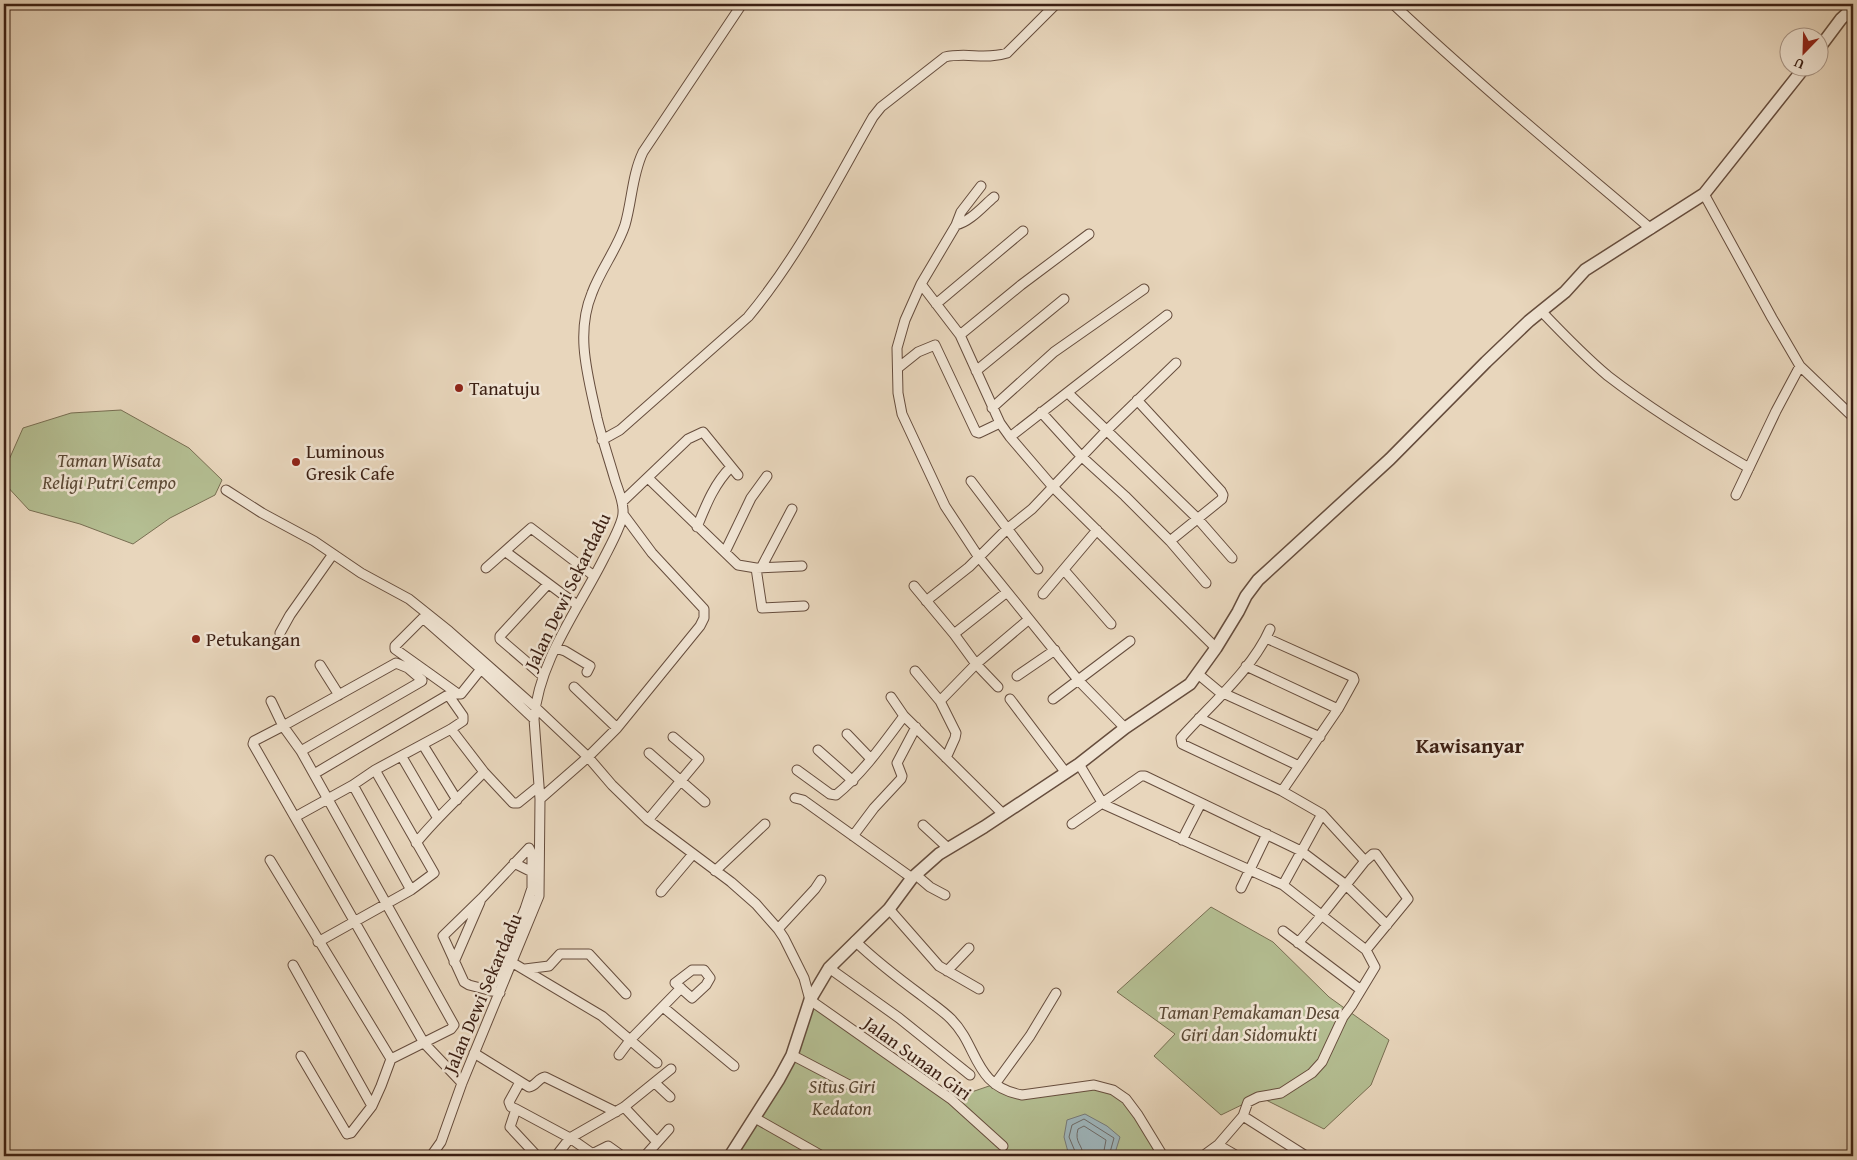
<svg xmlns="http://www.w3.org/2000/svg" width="1857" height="1160" font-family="'Gentium Book Plus',serif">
	<rect width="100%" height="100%" fill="#e8d6bc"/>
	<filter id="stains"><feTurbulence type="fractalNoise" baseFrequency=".004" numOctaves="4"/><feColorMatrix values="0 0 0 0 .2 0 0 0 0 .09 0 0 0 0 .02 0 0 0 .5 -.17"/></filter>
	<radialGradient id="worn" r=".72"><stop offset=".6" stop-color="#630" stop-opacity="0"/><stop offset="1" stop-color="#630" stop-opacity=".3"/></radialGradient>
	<path fill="#b4be92" stroke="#786e52" d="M121 410 189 448 222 480 215 495 170 518 133 544 80 524 29 510 4 483V471L23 428 71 413Z
		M1211 907 1273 942 1329 997 1389 1040 1371 1085 1324 1129 1264 1099 1258 1097 1221 1115 1154 1056 1175 1034 1117 992Z
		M814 1007 951 1099 995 1084 1010 1092 1094 1085 1129 1103 1163 1156H734L797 1057Z"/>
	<path fill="#9eb6bd" stroke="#767a79" d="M1085 1114 1107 1126 1120 1137 1115 1153 1113 1156H1076L1068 1152 1064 1137 1067 1120Z"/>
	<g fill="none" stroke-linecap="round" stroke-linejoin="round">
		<path stroke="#6c6a68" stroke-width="1" d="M1077 1156 1069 1137 1072 1125 1084 1119 1114 1138 1109 1156
			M1083 1156C1083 1144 1074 1143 1078 1129L1084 1126 1106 1140 1103 1156"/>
		<defs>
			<path id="minor" d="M1393 4C1476 82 1564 155 1651 229
				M981 186 961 212 956 225 921 284 905 320 897 348 898 393 902 414 945 506 978 556 1079 681 1125 728
				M1704 194 1772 318 1800 366 1853 417
				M956 225C971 221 983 206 994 197
				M921 284 960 335 1000 423 1010 437 1053 487 1216 648
				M936 304 1023 231
				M1542 312C1563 334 1584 356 1608 376 1652 410 1701 440 1749 468
				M960 335 1021 285 1089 234
				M898 368 918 352 935 345 976 432 979 433 1000 423
				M976 371 1064 299
				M1068 393 1198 519 1232 558
				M1137 400 1221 491 1223 495 1222 499 1170 541
				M992 408 1054 352 1144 289
				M1041 412 1081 456 1125 496 1170 541 1206 583
				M1010 437 1167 315
				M602 440 620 430 748 317C799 256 834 185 873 117L881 107 945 57C966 52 986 60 1007 53L1056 4
				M648 478 738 565 756 568 802 566
				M971 481 1038 569
				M226 490 262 513 314 541 361 573 409 599 449 631 535 707 588 757 612 785 648 820 731 882 756 904 778 929 784 938 804 978 810 1000 951 1099 1003 1146
				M1736 495 1776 411 1800 366
				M622 502 688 439 703 432 738 475
				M697 527C706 505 714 484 731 467
				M506 552 577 605
				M725 552 751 498 767 476
				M486 568 531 528 594 576
				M756 568 762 608 804 606
				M761 568 792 509
				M1064 570 1111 624
				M914 586 954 634 976 664 998 687
				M1043 594 1097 530
				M926 601 969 567 1007 529 1032 509 1106 431 1176 363
				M423 618 481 669 461 694H458L395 649V646Z
				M1270 629C1252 670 1210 705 1181 738L1182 744 1282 791 1322 814 1365 861
				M280 633 290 615 333 554
				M954 634 1007 592
				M1266 638 1353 677 1354 680 1338 709 1282 791
				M556 648 565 651 590 666 587 672
				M320 665 339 695
				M1246 666 1338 709
				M481 669 534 719
				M915 671 940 701 976 664 1028 620
				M1198 674 1222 694
				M543 676 500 639V636L548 584
				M1017 676 1055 650
				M574 687 617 728
				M1223 693 1320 737
				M891 697 904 716
				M1010 699 1066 773
				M1053 699 1130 641
				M271 701 283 726 301 751 454 1025 451 1029 391 1059
				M940 701 956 733 955 738 946 758
				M1199 718 1299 766
				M451 729 484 772 513 803H518L539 786
				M847 734 871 759
				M423 745 457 800
				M818 750 853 781
				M301 751 422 681V680L408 668 396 663 283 726 254 741 253 744 424 1043 462 1083
				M649 753 705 802
				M402 757 437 817
				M1079 764 1103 804 1283 885 1366 950 1375 967 1352 1005 1343 1017 1322 1062 1312 1073 1281 1093 1258 1097 1248 1102 1243 1116 1218 1145 1203 1156
				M797 770 830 794 836 795C863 773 883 744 904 716L1003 814
				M353 785 411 890
				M795 798 803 800 912 878
				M540 799 588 757 617 728 700 626 704 618V609L652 553 623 514
				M295 817 353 785 375 770 451 729 463 721V716L449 696H446L314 774
				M648 820 699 759 673 737
				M1072 824 1141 776H1145L1301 851 1346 885 1387 925
				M923 825 948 848
				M853 836 874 808 901 779 902 776 897 763 916 727
				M1182 840 1201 803
				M416 843C437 817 461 796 484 772
				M270 860 391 1059 381 1086 372 1106 351 1133 347 1134 301 1056
				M514 863 532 872
				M715 871 765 824
				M916 875 930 887 945 895
				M1283 885 1322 814
				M1241 888 1267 834
				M661 892 693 854
				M889 909 939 966 979 989
				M778 929 815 889 821 880
				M1283 931 1361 990
				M855 941C876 961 898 978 921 995 931 1003 942 1010 951 1019 979 1047 973 1086 1022 1095L1094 1085 1113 1090 1126 1099 1138 1115 1163 1156
				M318 942 411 890 434 873 375 770
				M1298 943 1322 915 1365 861 1373 854H1376L1408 899 1366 950
				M454 962 480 902
				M513 963 602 1016 657 1063
				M293 965 372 1106
				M829 968 899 1018 970 1075
				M525 969 549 966 560 954H589L626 994
				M692 970H704L710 978 706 985 692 998 675 983Z
				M947 971 969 948
				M490 991 525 909 532 888V854L529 848 482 898 443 936 464 982 469 985 500 993
				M663 1007 734 1066
				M474 1053 529 1087C536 1086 538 1078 545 1077L616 1112
				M619 1055 631 1039 681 988
				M792 1055 853 1087
				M655 1083 670 1097
				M995 1084 1030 1036 1056 993
				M624 1107 657 1142
				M516 1109 511 1107 509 1102 520 1082
				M1243 1116 1306 1156
				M755 1118 822 1156
				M1218 1145 1237 1156
				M431 1156 441 1142 462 1083 539 896 540 799 534 719C539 660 578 610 604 558 609 548 623 523 623 513 624 502 618 490 615 480 609 459 602 439 597 418 588 376 575 334 592 293 601 269 617 249 625 225 632 201 632 175 643 152L742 4
				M537 1156 510 1127 516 1109 570 1138 590 1152 594 1153 608 1146 622 1156
				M556 1156 570 1138 624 1107 671 1069
				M645 1156 669 1129"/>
			<path id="tertiary" d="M1820 47 1841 19 1853 8
				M730 1156 779 1079 792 1055 810 1000 829 968 889 909 912 878 939 854 984 827 1079 764 1125 728 1190 684 1216 648 1238 612 1246 596 1258 580 1390 459 1486 362 1529 321 1565 292 1585 270 1704 194 1804 68"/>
		</defs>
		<use href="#minor" stroke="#664d3d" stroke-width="11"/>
		<use href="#tertiary" stroke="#664d3d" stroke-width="14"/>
		<use href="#minor" stroke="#f0e4d3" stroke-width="9"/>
		<use href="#tertiary" stroke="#f0e4d3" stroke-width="11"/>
	</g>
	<g fill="#8f2418" stroke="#f0e4d3" stroke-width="2">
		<circle cx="459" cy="388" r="5"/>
		<circle cx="296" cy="462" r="5"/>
		<circle cx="196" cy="639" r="5"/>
	</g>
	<g text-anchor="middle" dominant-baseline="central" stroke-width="5" stroke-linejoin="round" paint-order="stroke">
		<g font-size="19" fill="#3b1f13" stroke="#f0e4d3" text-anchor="start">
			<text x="469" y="388">Tanatuju</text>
			<text x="306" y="451">Luminous<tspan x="306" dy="22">Gresik Cafe</tspan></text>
			<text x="206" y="639">Petukangan</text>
		</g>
		<g font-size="19" font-style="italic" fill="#594733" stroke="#f0e4d3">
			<text x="109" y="460">Taman Wisata<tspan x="109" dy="22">Religi Putri Cempo</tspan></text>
			<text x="1249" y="1012">Taman Pemakaman Desa<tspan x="1249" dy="22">Giri dan Sidomukti</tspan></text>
			<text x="842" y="1086">Situs Giri<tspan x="842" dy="22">Kedaton</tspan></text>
		</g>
		<g font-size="19" fill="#3b1f13" stroke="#f0e4d3">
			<text transform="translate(567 591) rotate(-64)">Jalan Dewi Sekardadu</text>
			<text transform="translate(482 993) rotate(-67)">Jalan Dewi Sekardadu</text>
			<text transform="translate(918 1058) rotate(36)">Jalan Sunan Giri</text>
		</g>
		<g font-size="21" font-weight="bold" fill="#3b1f13" stroke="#f0e4d3">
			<text x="1470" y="745">Kawisanyar</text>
		</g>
	</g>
	<rect width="1857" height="1160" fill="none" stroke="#e8d6bc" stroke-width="20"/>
	<rect x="5" y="5" width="1847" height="1150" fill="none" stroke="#3b1f13" stroke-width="2.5"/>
	<rect x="10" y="10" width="1837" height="1140" fill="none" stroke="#3b1f13"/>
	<g transform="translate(1804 52) rotate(203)"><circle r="24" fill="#f0e4d3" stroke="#a89586"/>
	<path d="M0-4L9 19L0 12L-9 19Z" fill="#8f2418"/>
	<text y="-8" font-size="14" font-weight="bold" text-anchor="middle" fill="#3b1f13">U</text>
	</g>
	<rect width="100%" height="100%" filter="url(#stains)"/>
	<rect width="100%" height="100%" fill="url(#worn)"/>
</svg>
